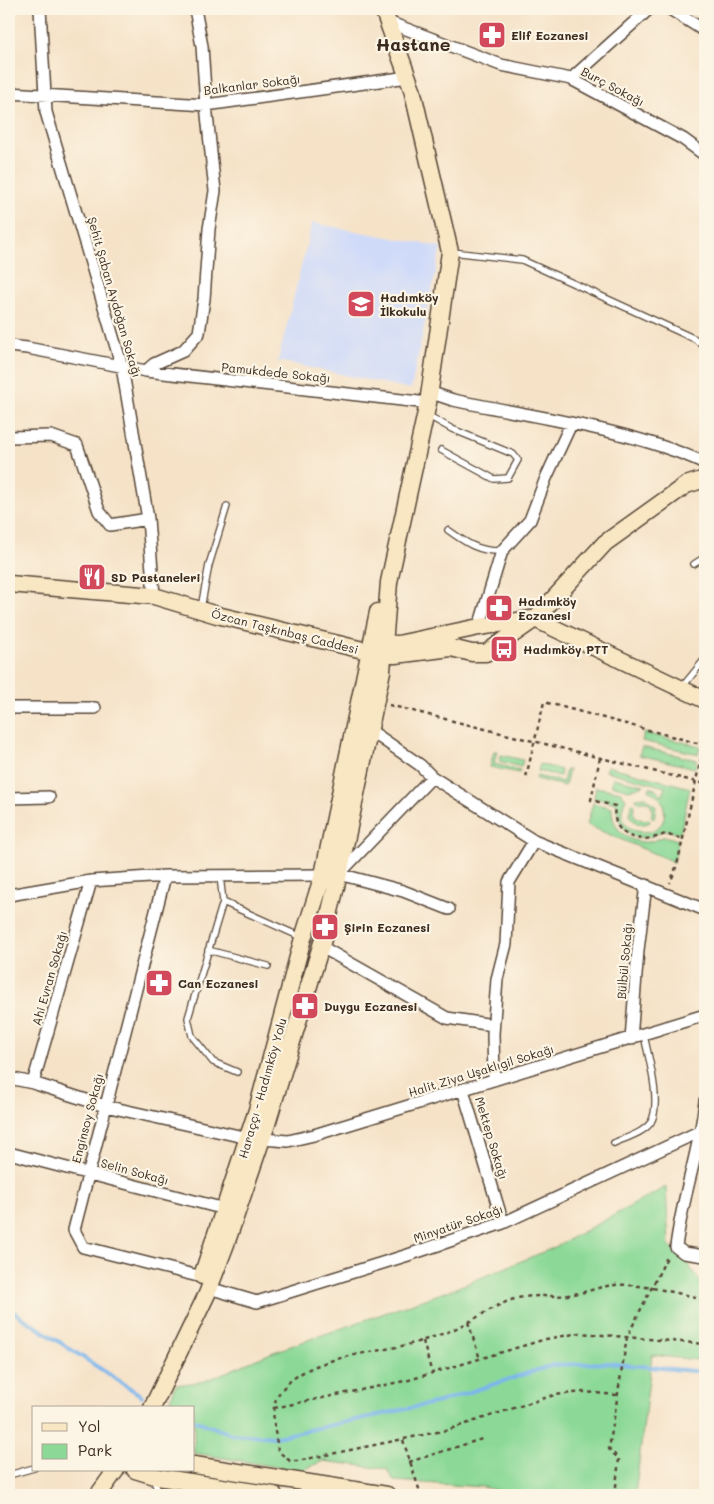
<svg xmlns="http://www.w3.org/2000/svg" width="714" height="1504" font-family="Mali,sans-serif">
	<rect width="100%" height="100%" fill="#fcf5e5"/>
	<filter id="ink" filterUnits="userSpaceOnUse"><feTurbulence type="fractalNoise" baseFrequency=".02" numOctaves="2"/><feDisplacementMap in="SourceGraphic" scale="10" xChannelSelector="R" yChannelSelector="G"/><feConvolveMatrix kernelMatrix="1 2 1 2 8 2 1 2 1" color-interpolation-filters="sRGB"/></filter>
	<filter id="wash" filterUnits="userSpaceOnUse"><feTurbulence type="fractalNoise" baseFrequency=".0096" numOctaves="4" result="noise"/><feDisplacementMap in="SourceGraphic" scale="20" xChannelSelector="R" yChannelSelector="G"/><feGaussianBlur stdDeviation="1.12" result="paint"/><feColorMatrix in="noise" values="0 0 0 0 0 0 0 0 0 0 0 0 0 0 0 0 0 1.4 0 .05"/><feComposite in="paint" operator="in"/></filter>
	<g filter="url(#wash)">
		<rect width="100%" height="100%" fill="#f5e2c7"/>
		<path fill="#cfdaf9" d="M312 223 441 247 411 389 278 361Z"/>
		<path fill="#8cd997" stroke="#64825a" d="M644 733 700 746 698 754 642 741Z
			M642 747 697 760 695 768 639 755Z
			M494 751H497L494 764 520 770 519 773 490 767Z
			M501 755 523 760 521 767 499 761Z
			M540 764 561 770 560 776 538 771Z
			M607 766 690 788 680 834C675 833 669 830 665 830 659 832 655 835 650 837 629 842 615 822 617 803L594 798 596 787 621 792 626 799C605 838 671 844 664 808 663 799 657 794 649 791L650 787 657 790 663 796 665 787 606 771Z
			M566 770H569L565 786 536 779 537 776 563 782Z
			M613 778 644 785 629 790 611 785Z
			M646 797 656 806 654 819 651 816C655 806 648 798 638 802L636 798Z
			M593 803 612 808C611 826 625 841 643 842 651 843 656 839 663 837 667 836 674 839 678 840L674 862 587 825Z
			M632 803 635 805 633 812 636 817 642 820 649 819 650 822C641 827 633 823 629 814Z
			M666 1187 669 1246 684 1259 705 1288V1361L652 1355 635 1495H520L483 1487 394 1481 387 1469 323 1461 301 1471 194 1453V1408H167L176 1385 205 1381 271 1353 456 1288 553 1248Z"/>
		<g fill="none" stroke-linecap="round" stroke-linejoin="round">
			<path stroke="#7ab5ec" stroke-width="4" d="M9 1309 142 1396
				M194 1420 231 1434 276 1437 439 1402 553 1365 607 1363 705 1372"/>
		</g>
	</g>
	<g filter="url(#ink)">
		<g fill="none" stroke-linecap="round" stroke-linejoin="round">
			<defs>
				<path id="lane" d="M452 252 522 260 695 339 705 347
					M701 343 705 334
					M427 415 452 429 513 454 518 460 508 478 494 479 441 450
					M448 530C466 543 479 552 502 551
					M694 564 705 557
					M201 608 209 565 227 506
					M683 686 705 659
					M220 876 223 902 188 1018 192 1036 213 1062 237 1072
					M223 902 301 937
					M208 950 268 966
					M614 1143C625 1138 644 1133 651 1122 662 1103 648 1056 644 1035
					M9 1475 34 1468
					M152 1477 159 1493 170 1495"/>
				<path id="street" d="M40 9 46 112 122 367 148 519 154 596
					M670 9 705 31
					M388 22 501 65 571 79 683 139 705 155
					M571 79 649 9
					M9 93 206 105 408 77
					M9 346 27 348 146 371 428 403
					M146 371 154 364 183 351 199 333 204 299 209 229 215 191 206 105 202 46 195 9
					M429 392 453 400C534 417 630 429 705 463
					M9 437 51 436 77 445 99 511 110 525 148 519
					M479 627 502 551 530 520 546 478 571 424
					M9 708H95
					M368 729 420 765 432 777 534 841 705 910
					M432 777 339 874 403 891 449 909
					M9 798 49 797
					M165 876 74 1230 83 1247 202 1277
					M9 895 91 881 165 876 323 875
					M320 946 447 1018 493 1025
					M631 1039 638 950 646 885
					M9 1078 33 1083 105 1106 248 1138
					M494 1080 493 1034 497 979 506 944 509 882 534 841
					M33 1083 91 881
					M463 1090 503 1223
					M705 1101C700 1150 682 1197 676 1247L684 1253 705 1256
					M262 1139 288 1141 314 1135 705 1015
					M9 1153 225 1209
					M209 1288 257 1302 408 1255 503 1223 705 1129"/>
				<path id="secondary" d="M9 584 154 596 217 615 384 655H395L451 648 472 653H486L535 619 605 543 686 485 705 479
					M535 619 705 700
					M378 643 398 644 479 627 531 619
					M202 1276 257 1110 303 938 323 875 378 612
					M152 1408 207 1294 226 1244 267 1124 324 936 339 874 382 671 389 582 428 403 450 252 412 89 383 9
					M194 1465 387 1495
					M135 1470 158 1477 274 1495
					M98 1495 116 1470"/>
			</defs>
			<use href="#lane" stroke="#574637" stroke-width="8"/>
			<use href="#street" stroke="#574637" stroke-width="14"/>
			<use href="#secondary" stroke="#574637" stroke-width="19"/>
			<path stroke="#574637" stroke-width="2.5" stroke-dasharray="4 4" stroke-linecap="butt" d="M389 705 705 784
				M600 758 591 800 615 806C610 837 641 845 665 834L683 839
				M526 777 544 702 704 745 677 865 670 883
				M468 1322 480 1359
				M423 1341 432 1374
				M617 1395 584 1392 554 1395 447 1430 297 1461H290L278 1451C276 1432 268 1408 280 1392 310 1352 380 1355 424 1340 437 1336 451 1331 463 1325 481 1316 498 1303 518 1298 536 1294 556 1298 574 1294 588 1292 601 1286 615 1285 639 1283 680 1294 705 1299
				M274 1408 409 1380 546 1339 580 1333 705 1344
				M403 1440 421 1495
				M409 1462 485 1438
				M615 1495 619 1459 609 1449 627 1337 668 1255"/>
			<use href="#lane" stroke="#fff" stroke-width="5.5"/>
			<use href="#street" stroke="#fff" stroke-width="11"/>
			<use href="#secondary" stroke="#f9e7c3" stroke-width="16"/>
		</g>
	</g>
	<defs>
		<symbol id="pharmacy-square" viewBox="-11 -11 22 22"><rect x="-9" y="-9" width="18" height="18" rx="4" fill="#d1495b" stroke="#fcf5e5"/><path d="M-2-6h4v4h4v4h-4v4h-4v-4h-4v-4h4Z" fill="#fff"/></symbol>
		<symbol id="school-square" viewBox="-11 -11 22 22"><rect x="-9" y="-9" width="18" height="18" rx="4" fill="#d1495b" stroke="#fcf5e5"/><path d="M0-5L7-2L0 1L-7-2ZM-4 1L0 2.5L4 1V4Q0 6-4 4Z" fill="#fff"/></symbol>
		<symbol id="restaurant-square" viewBox="-11 -11 22 22"><rect x="-9" y="-9" width="18" height="18" rx="4" fill="#d1495b" stroke="#fcf5e5"/><path d="M-5-6h1v4h1v-4h1v4h1v-4h1v5L-1.5 .5V6h-2V.5L-5-1ZM5-6V6H3V1.5H1.5Q1.5-4 5-6Z" fill="#fff"/></symbol>
		<symbol id="bus-square" viewBox="-11 -11 22 22"><rect x="-9" y="-9" width="18" height="18" rx="4" fill="#d1495b" stroke="#fcf5e5"/><path d="M-5-6H5V4H4V6H2V4H-2V6H-4V4H-5ZM-3.5-4V0h7V-4ZM-3.5 1.2v1.5H-2V1.2ZM2 1.2v1.5H3.5V1.2Z" fill="#fff"/></symbol>
	</defs>
	<g fill-rule="evenodd">
		<use href="#pharmacy-square" x="476" y="19" width="32" height="32"/>
		<use href="#school-square" x="345" y="288" width="32" height="32"/>
		<use href="#restaurant-square" x="76" y="561" width="32" height="32"/>
		<use href="#pharmacy-square" x="483" y="592" width="32" height="32"/>
		<use href="#bus-square" x="488" y="633" width="32" height="32"/>
		<use href="#pharmacy-square" x="309" y="911" width="32" height="32"/>
		<use href="#pharmacy-square" x="143" y="967" width="32" height="32"/>
		<use href="#pharmacy-square" x="289" y="990" width="32" height="32"/>
	</g>
	<g text-anchor="middle" dominant-baseline="central" stroke-width="4.5" stroke-linejoin="round" paint-order="stroke">
		<g font-size="12" font-weight="bold" fill="#3b2a1e" stroke="#fcf5e5" text-anchor="start">
			<text x="511" y="35">Elif Eczanesi</text>
			<text x="380" y="297">Hadımköy<tspan x="380" dy="14">İlkokulu</tspan></text>
			<text x="111" y="577">SD Pastaneleri</text>
			<text x="518" y="601">Hadımköy<tspan x="518" dy="14">Eczanesi</tspan></text>
			<text x="523" y="649">Hadımköy PTT</text>
			<text x="344" y="927">Şirin Eczanesi</text>
			<text x="178" y="983">Can Eczanesi</text>
			<text x="324" y="1006">Duygu Eczanesi</text>
		</g>
		<g font-size="12" fill="#3b2a1e" stroke="#fcf5e5">
			<text transform="translate(252 84) rotate(-7)">Balkanlar Sokağı</text>
			<text transform="translate(613 86) rotate(28)">Burç Sokağı</text>
			<text transform="translate(115 297) rotate(74)">Şehit Şaban Aydoğan Sokağı</text>
			<text transform="translate(276 372) rotate(6)">Pamukdede Sokağı</text>
			<text transform="translate(285 631) rotate(14)">Özcan Taşkınbaş Caddesi</text>
			<text transform="translate(624 961) rotate(-85)">Bülbül Sokağı</text>
			<text transform="translate(49 978) rotate(-74)">Ahi Evran Sokağı</text>
			<text transform="translate(481 1070) rotate(-17)">Halit Ziya Uşaklıgil Sokağı</text>
			<text transform="translate(262 1088) rotate(-74)">Haraççı - Hadımköy Yolu</text>
			<text transform="translate(87 1118) rotate(-75)">Enginsoy Sokağı</text>
			<text transform="translate(492 1138) rotate(73)">Mektep Sokağı</text>
			<text transform="translate(135 1171) rotate(15)">Selin Sokağı</text>
			<text transform="translate(458 1223) rotate(-19)">Minyatür Sokağı</text>
		</g>
		<g font-size="18" font-weight="bold" fill="#3b2a1e" stroke="#fcf5e5">
			<text x="413" y="44">Hastane</text>
		</g>
	</g>
	<rect width="714" height="1504" fill="none" stroke="#fcf5e5" stroke-width="30"/>
	<rect x="32" y="1406" width="162" height="65" fill="#fcf5e5" stroke="#afa495"/>
	<rect x="42" y="1423" width="25" height="8" fill="#f9e7c3" stroke="#afa495"/>
	<text x="78" y="1432" font-size="15" fill="#3b2a1e">Yol</text>
	<rect x="42" y="1444" width="25" height="15" fill="#8cd997" stroke="#afa495"/>
	<text x="78" y="1456" font-size="15" fill="#3b2a1e">Park</text>
</svg>
